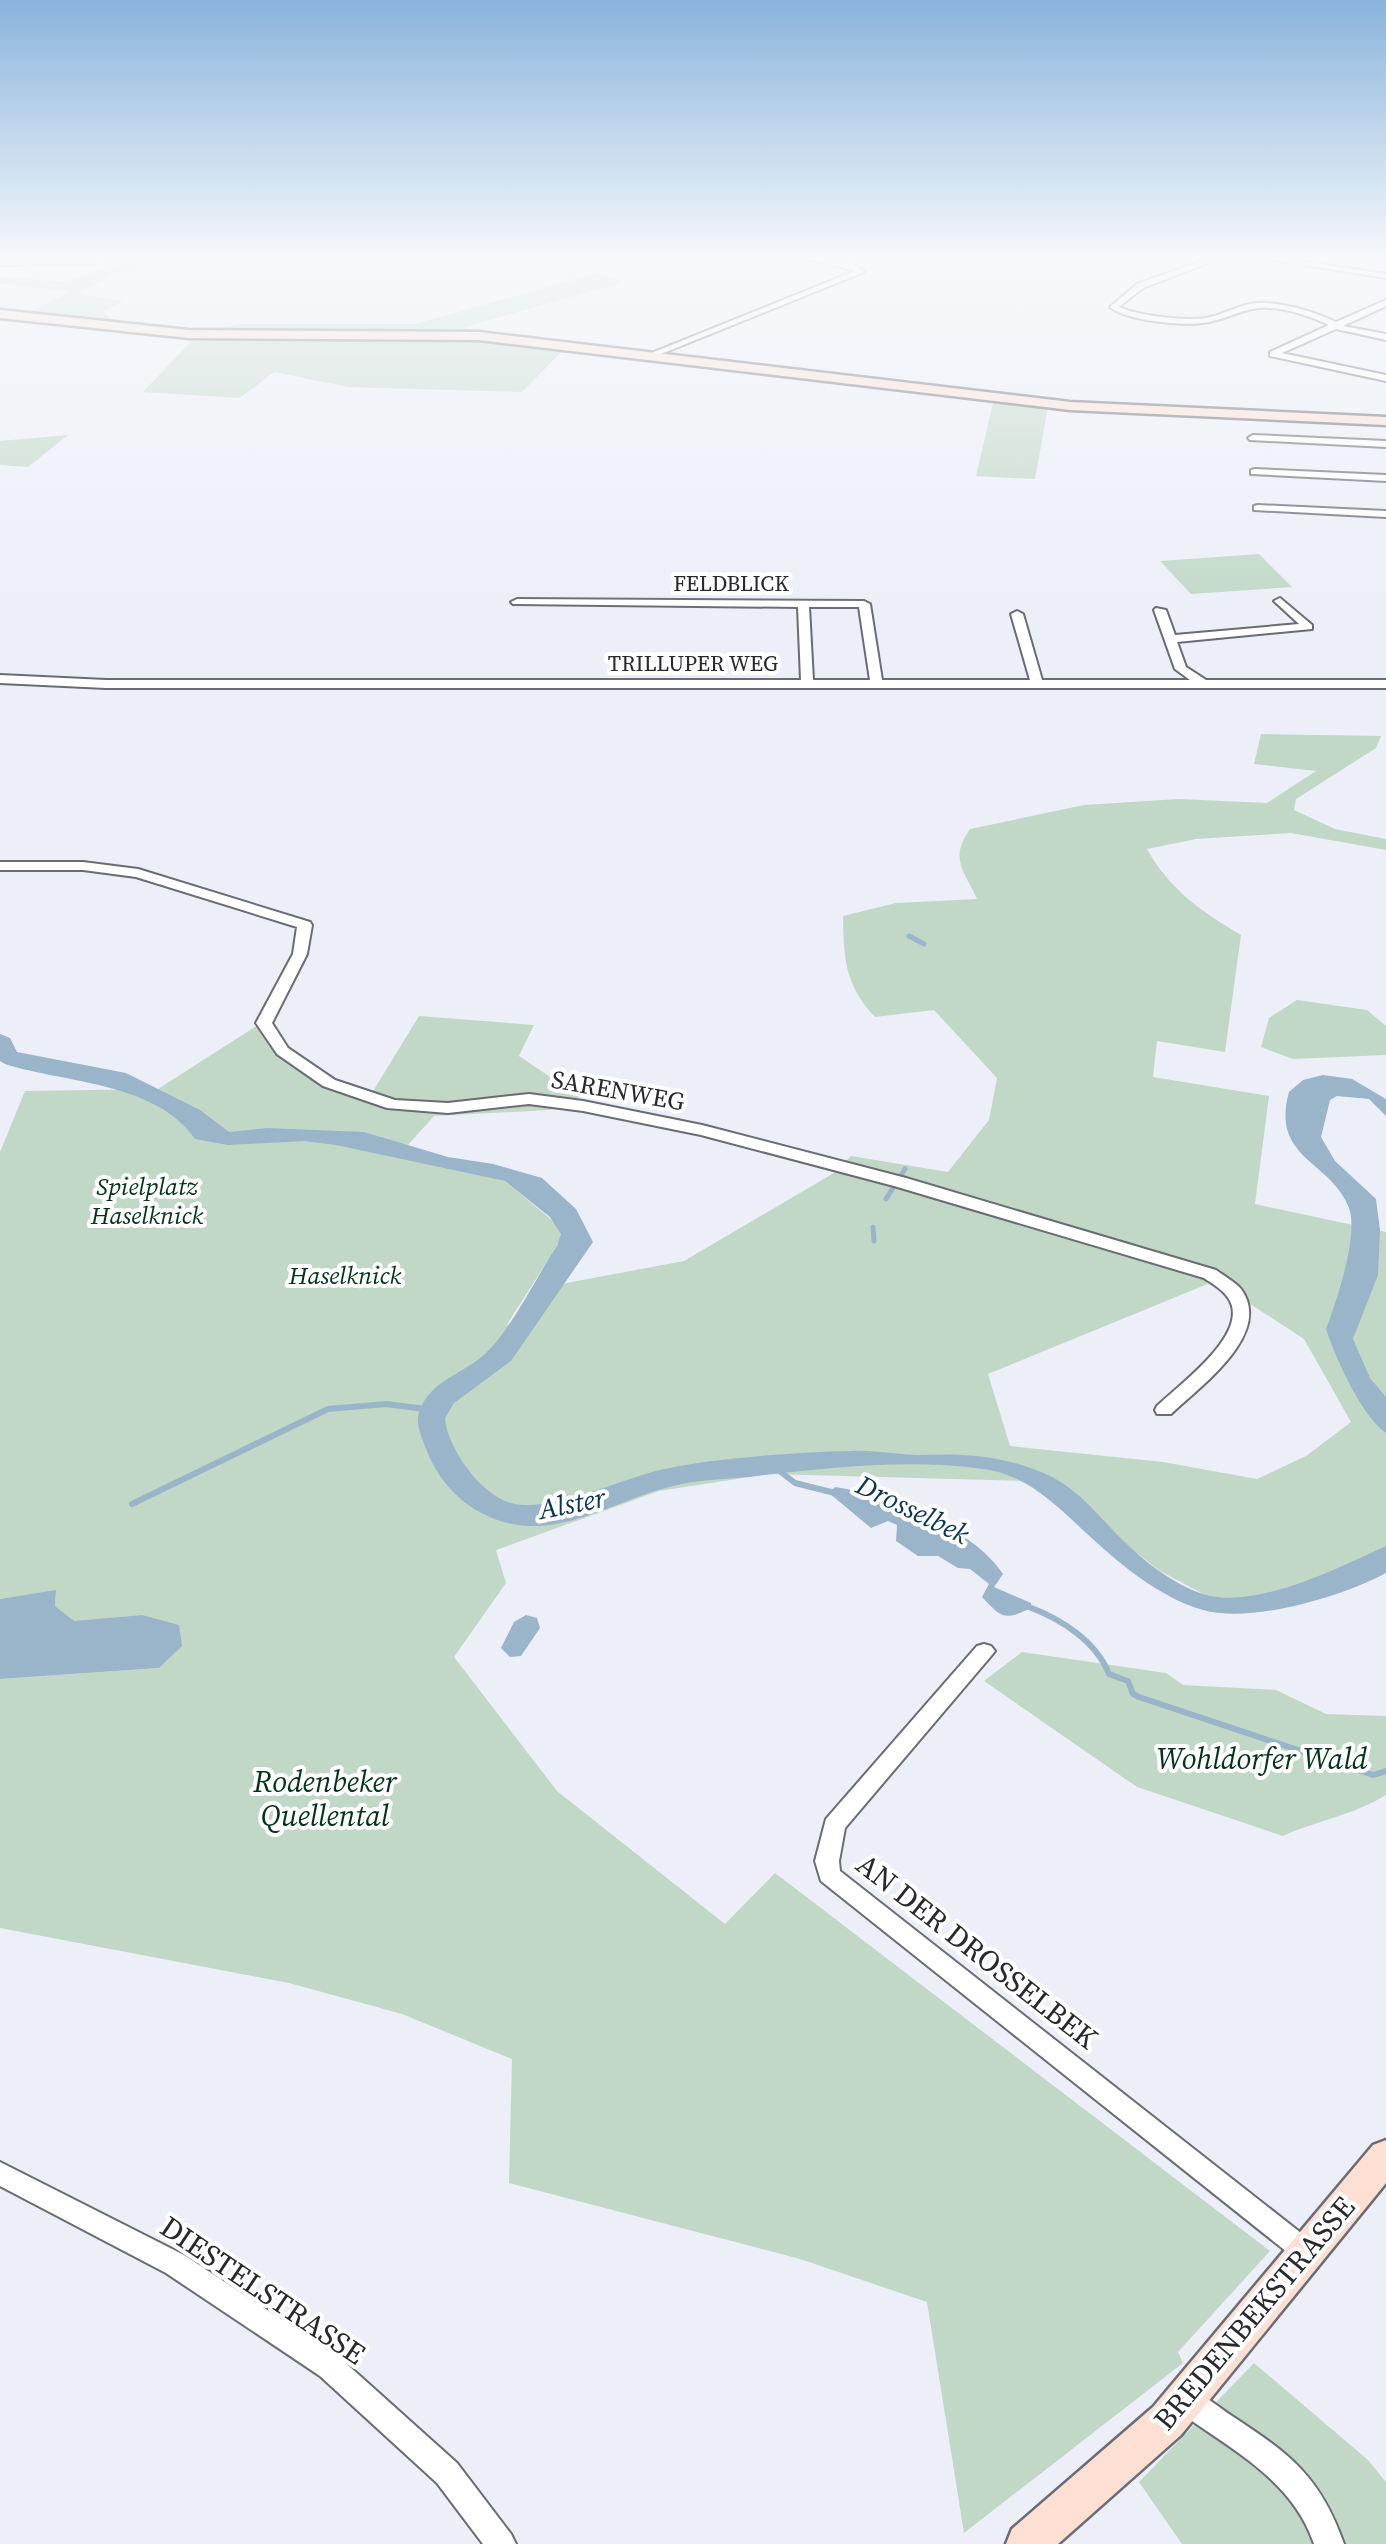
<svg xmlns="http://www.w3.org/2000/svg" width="1386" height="2544" font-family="'Source Serif 4',serif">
	<rect width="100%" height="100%" fill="#eceff7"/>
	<path fill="#c1d8c7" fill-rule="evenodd" d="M132 257H153L76 293 123 302 103 311 115 324 25 314 70 292 0 283V277L66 282Z
		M598 273 623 282 462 328 571 342 522 392 348 387 274 372 240 398 143 392 201 331 240 324H415Z
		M993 403 1048 407 1035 479 976 476Z
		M68 435 28 467 0 465V441Z
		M1259 554 1292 587 1191 594 1160 561Z
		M1261 734 1381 736 1376 748 1296 799 1294 810 1335 829 1386 839V850L1291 833 1196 839 1147 849C1169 889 1202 912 1241 935L1225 1052 1157 1041 1153 1077 1269 1096 1255 1204 1386 1232V1571L1239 1613 1160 1571 1125 1544 1024 1481 769 1474 659 1491 496 1550 506 1583 454 1657 557 1791 725 1924 775 1873 1270 2251 1178 2352 1183 2363 964 2533 927 2302 800 2259 509 2183 512 2059 402 2014 289 1983 0 1928V1679L159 1668 142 1615 74 1622 55 1606 56 1591 0 1599V1152L25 1091 158 1089 258 1025C288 1071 317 1084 367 1101L419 1016 534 1025 519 1056 580 1097 550 1110 434 1116 398 1156 505 1181 559 1226 561 1235 557 1246 506 1326 566 1283 684 1261 834 1173 851 1156 948 1172 989 1120 997 1078 934 1010 875 1017C844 984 844 958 843 916L896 903 977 899C964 870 949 859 970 829L1084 805 1179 799 1267 803 1316 771 1254 764ZM1215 1281 1304 1339 1351 1422 1306 1456 1257 1479 1163 1462 1010 1446 988 1374Z
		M1297 1000 1367 1010 1386 1026V1055L1293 1059 1261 1047 1269 1018Z
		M1022 1652 1166 1673 1183 1685 1276 1690 1326 1714 1386 1716V1795C1354 1815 1318 1820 1283 1836L1137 1787 984 1681Z
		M1254 2363 1368 2460 1386 2482V2544H1182L1139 2482Z"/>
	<path fill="#9ab4ca" d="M0 1034 10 1038 17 1052 126 1073 200 1110 229 1132 267 1128 364 1132 448 1157 493 1164 542 1178 576 1209 593 1242 511 1361 454 1403 445 1418C447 1448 481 1495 511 1503 549 1514 623 1478 664 1469 715 1458 799 1452 852 1451 875 1450 897 1455 920 1455 965 1453 1010 1456 1052 1477 1086 1495 1103 1523 1130 1547 1150 1566 1179 1587 1206 1595 1258 1609 1340 1567 1386 1546V1573C1344 1596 1251 1624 1203 1610 1160 1598 1117 1562 1084 1531 1055 1504 1025 1474 983 1469 907 1458 824 1468 748 1477 724 1479 697 1480 673 1486 625 1497 578 1528 528 1526 479 1523 442 1491 426 1449 422 1437 415 1425 419 1412 430 1380 464 1374 486 1353 513 1327 536 1277 557 1246L561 1234 550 1217 505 1181 336 1145 304 1141 228 1145 195 1139C156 1082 64 1083 5 1064L0 1061Z
		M1323 1075 1352 1079 1386 1099V1116L1369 1099 1337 1096 1330 1100 1321 1137 1335 1161 1376 1199 1380 1230 1378 1275 1353 1339 1370 1378 1386 1397V1433C1362 1417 1335 1357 1326 1329 1336 1303 1359 1235 1349 1208 1332 1161 1270 1159 1289 1092L1303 1080Z
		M835 1487 882 1495 899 1503 902 1514C937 1515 983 1544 1003 1574L994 1587 1031 1603V1608C1004 1621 1002 1618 982 1597L989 1584 970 1569 958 1568 938 1556H918L896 1541 897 1525 888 1521 871 1528 829 1493Z
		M56 1590 55 1606 74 1621 142 1615 179 1625 182 1646 159 1668 0 1679V1599Z
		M526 1615 537 1618 540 1628 521 1656 510 1657 501 1648 514 1622Z"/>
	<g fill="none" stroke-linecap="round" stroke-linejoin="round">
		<path stroke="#9ab4ca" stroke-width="5" d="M909 936 924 944
			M886 1199 905 1169
			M873 1227 874 1241"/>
		<path stroke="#9ab4ca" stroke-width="6" d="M777 1469 795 1483 835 1493
			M132 1504 328 1409 386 1404 426 1409
			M1029 1607C1061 1619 1096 1641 1109 1674L1128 1681 1133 1694 1139 1697 1373 1775 1386 1771"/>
		<defs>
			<path id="street" d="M799 257C818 257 851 257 864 272L651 358 644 356 855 271Z
				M1213 257H1224L1143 288 1119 307C1139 316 1185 321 1206 318 1227 314 1245 301 1267 303 1289 304 1317 313 1336 322L1386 300V306L1343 326 1386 334V340L1336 329 1282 353 1386 375V381L1270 356V352L1329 325C1312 317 1289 309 1269 308 1247 306 1230 318 1209 322 1186 327 1127 321 1110 307L1137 284Z
				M1254 257H1274L1386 274V278Z
				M103 259 100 263 0 265V261Z
				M1253 435 1386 441V447L1250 440 1248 438Z
				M1255 469 1386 475V481L1251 474V470Z
				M1258 505 1386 511V517L1254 510V506Z
				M1280 598 1312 625V629L1177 642 1186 667 1206 680H1386V688H106L0 683V675L106 680H801L798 607 513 604 511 602 517 599 864 601 870 604 882 680H1030L1011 614 1017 611 1023 614 1042 680H1190L1175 669 1154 610 1156 608 1166 610 1175 635 1299 624 1274 601ZM809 607H859L870 680H813Z
				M0 862H83L138 869 310 922 312 925 307 954 272 1023 288 1048 335 1080 395 1100 448 1103 529 1094 583 1101 702 1125 906 1178 1216 1270C1224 1276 1235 1282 1241 1289 1274 1334 1199 1387 1171 1414H1157L1155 1410 1157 1406C1179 1385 1241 1340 1232 1306 1228 1292 1214 1285 1204 1278L894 1186 701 1135 583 1111 529 1104 448 1113 387 1108 323 1086 277 1054 256 1023 293 954 297 927 136 877 83 870H0Z
				M984 1644 991 1646 995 1651 991 1656 845 1828 839 1861 840 1871 1315 2244 1319 2252 1315 2260 1306 2264 1297 2260 821 1881 815 1861 826 1819 977 1646Z
				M0 2162 184 2255 340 2358 457 2463 511 2534 516 2544H483L437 2483 320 2376 166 2273 0 2186Z
				M1185 2387C1202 2393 1217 2406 1232 2416 1290 2454 1320 2476 1344 2544H1314C1292 2478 1228 2448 1175 2409L1171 2400 1175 2391Z"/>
			<path id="secondary" d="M0 310 189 330 479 332 1070 402 1386 417V425L1070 410 479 340 189 338 0 318Z
				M1386 2140V2183L1181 2435 1058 2544H1006L1012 2529 1153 2407 1373 2145Z"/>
		</defs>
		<use href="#street" stroke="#6a6c73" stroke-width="4"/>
		<use href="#secondary" stroke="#6a6c73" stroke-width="5"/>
		<use href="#street" fill="#fff" fill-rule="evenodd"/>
		<use href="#secondary" fill="#fde0d3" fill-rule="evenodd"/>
	</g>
	<linearGradient id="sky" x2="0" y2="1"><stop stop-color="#89b4dc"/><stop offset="0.42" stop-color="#f6f8fb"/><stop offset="1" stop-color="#f6f8fb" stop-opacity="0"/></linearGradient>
	<rect width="1386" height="613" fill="url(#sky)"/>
	<g text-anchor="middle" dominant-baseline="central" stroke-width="8" stroke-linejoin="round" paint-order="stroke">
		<g font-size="22" fill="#28292c" stroke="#fff">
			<text x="731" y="583">FELDBLICK</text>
			<text x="693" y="663">TRILLUPER WEG</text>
		</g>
		<g font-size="25" fill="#28292c" stroke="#fff">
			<text transform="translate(618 1090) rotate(10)">SARENWEG</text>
		</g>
		<g font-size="25" font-style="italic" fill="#013418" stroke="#fff">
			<text x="147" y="1186">Spielplatz<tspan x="147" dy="29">Haselknick</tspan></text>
			<text x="345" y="1275">Haselknick</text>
		</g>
		<g font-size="28" font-style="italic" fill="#093555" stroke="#fff">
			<text transform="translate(572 1503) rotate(-11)">Alster</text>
			<text transform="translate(913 1509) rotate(26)">Drosselbek</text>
		</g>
		<g font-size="30" font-style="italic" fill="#013418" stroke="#fff">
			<text x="1262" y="1758">Wohldorfer Wald</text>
			<text x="325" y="1781">Rodenbeker<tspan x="325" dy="34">Quellental</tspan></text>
		</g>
		<g font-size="30" fill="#28292c" stroke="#fff">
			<text transform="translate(977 1951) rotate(38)">AN DER DROSSELBEK</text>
			<text transform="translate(263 2290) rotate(34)">DIESTELSTRASSE</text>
			<text transform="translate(1254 2313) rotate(-50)">BREDENBEKSTRASSE</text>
		</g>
	</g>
</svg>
